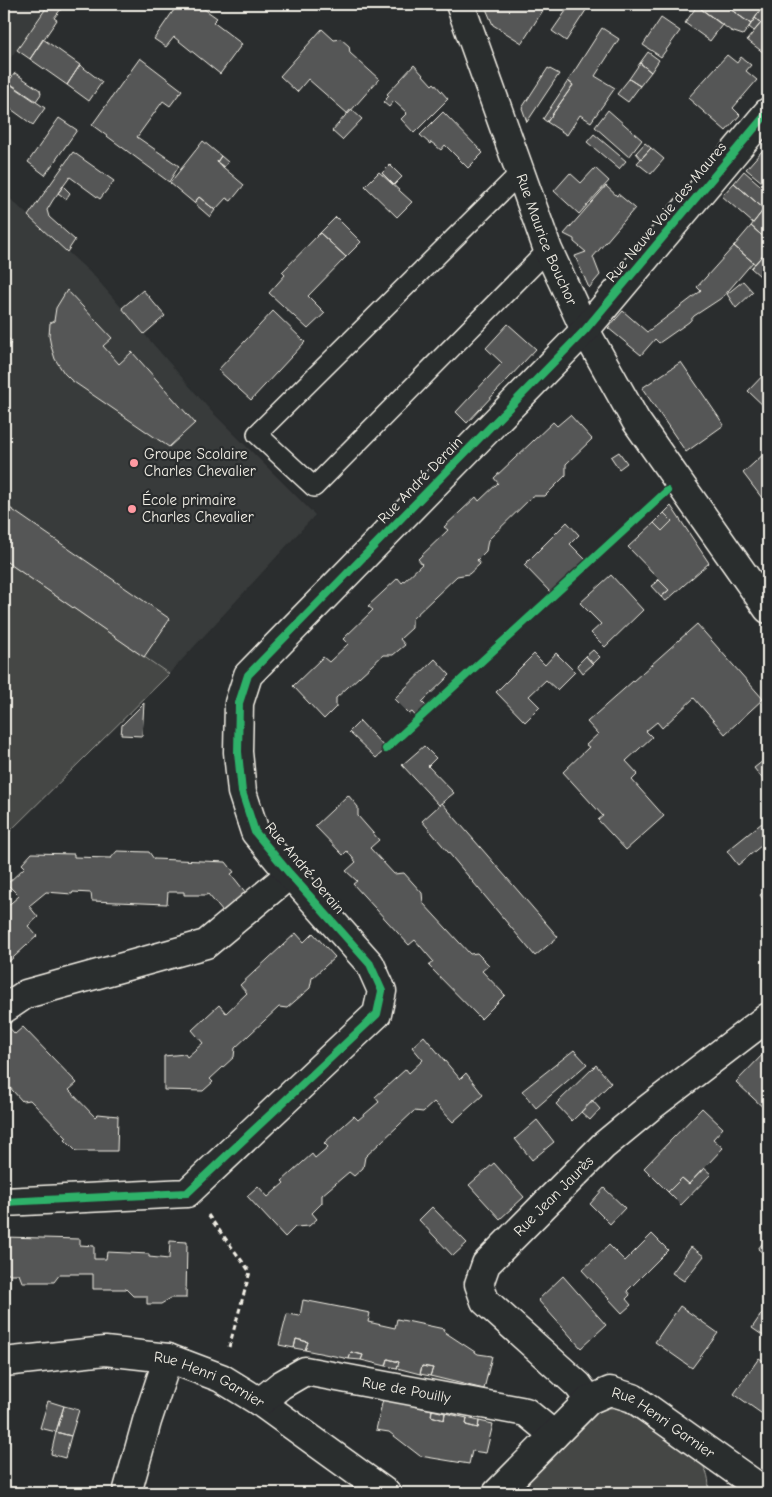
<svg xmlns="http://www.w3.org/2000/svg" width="772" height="1497" font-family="'Comic Neue',sans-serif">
	<rect width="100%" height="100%" fill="#2a2d2e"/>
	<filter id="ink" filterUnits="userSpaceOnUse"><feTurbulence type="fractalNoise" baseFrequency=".02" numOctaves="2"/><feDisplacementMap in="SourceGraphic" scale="10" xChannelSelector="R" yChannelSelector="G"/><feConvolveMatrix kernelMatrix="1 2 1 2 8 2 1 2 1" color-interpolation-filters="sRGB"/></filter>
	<g filter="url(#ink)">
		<path fill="#373a3a" d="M4 4H49L4 67Z
			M4 193 95 277 211 411 315 515 169 674 4 560Z"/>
		<path fill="#444645" stroke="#9c9c96" d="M4 560 169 674 4 837Z
			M607 1408H616L624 1411 698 1460C708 1470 710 1480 708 1493H526L529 1479 597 1411Z"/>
		<path fill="#555756" stroke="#f4f1e8" d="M49 4H65L54 18 57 20 30 59 17 50Z
			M178 4H197L217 18 213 22 242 44 220 74 174 37 166 47 154 39Z
			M484 4H547L522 43 493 25Z
			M563 4H590L566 41 552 31 568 8Z
			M703 4H723L751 24 743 35 731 31 700 8Z
			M723 4H760L763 6 751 24Z
			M765 4H768V56L747 40 761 23 755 18Z
			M697 6 722 25 710 41 685 23Z
			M661 18 680 31 661 57 643 45Z
			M755 18 761 23 754 31 749 27Z
			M602 28 619 39 595 76 615 88 591 122 580 115 567 135 547 122 573 85 568 81Z
			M322 29 334 40 341 39 349 46 350 53 379 79 348 114 308 79 297 92 280 76Z
			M43 39 80 65 67 85 30 59Z
			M648 52 659 60 651 72 640 63Z
			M727 55 737 63 741 57 751 65 746 71 757 80 733 108 740 115 726 131 688 98Z
			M140 58 182 90 170 106 163 101 137 137 179 166 169 182 92 125Z
			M640 63 651 72 640 86 629 79Z
			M80 65 102 82 89 101 67 85Z
			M414 65 432 85 434 83 448 99 414 133 401 119 407 113 394 101 389 107 383 102 389 96 387 94Z
			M548 68 559 74 527 122 522 108Z
			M15 73 40 90 41 94 36 101 8 82Z
			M629 79 640 86 628 102 617 94Z
			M4 80 45 108 33 125 4 104Z
			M568 81 573 85 547 122 543 119Z
			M351 109 362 119 342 140 332 131Z
			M608 110 642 140 629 157 595 127Z
			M443 112 483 153 468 168 445 145 441 150 431 142 430 144 420 135Z
			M59 118 77 130 45 175 28 162Z
			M594 134 626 161 619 169 587 142Z
			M203 141 221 156 217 162 244 185 231 201 226 198 215 210 199 197 194 203 170 183Z
			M645 143 651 148 641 159 636 153Z
			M651 148 664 159 651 174 637 163Z
			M762 151 768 156V187L746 169Z
			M73 152 114 181 100 199 70 177 53 200 47 210 49 217 75 240 67 252 28 216Z
			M221 156 228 162 224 167 217 162Z
			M390 165 402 177 394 185 382 173Z
			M595 168 609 181 579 214 554 191 570 173 581 183Z
			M744 171 768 192V241L751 226 764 209 734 183Z
			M379 172 412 202 397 217 365 186Z
			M734 183 764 209 753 223 722 196Z
			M63 186 70 193 66 199 58 193Z
			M606 186 617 196 618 194 635 208 593 257 600 275 589 288 575 256 586 252 574 242V239L564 234Z
			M199 197 215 210 210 217 194 203Z
			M336 217 361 242 346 257 320 233Z
			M751 226 768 241V249L755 264 734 246Z
			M320 233 346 257 308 296 325 313 308 329 269 293 285 275 282 272Z
			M734 246 753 262 723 297 694 316 689 322 659 343 655 339 641 355 608 328 623 311 647 332 701 291 697 287Z
			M768 249V283L751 268Z
			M743 281 753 292 736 308 727 294Z
			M67 290 112 338 103 346 119 364 132 352 195 423 169 447 71 380 64 373 55 359 51 346 49 336 50 323 54 321 56 308Z
			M143 290 165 316 144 334 122 308Z
			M273 311 305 342 251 400 218 370Z
			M508 324 536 349 467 423 456 412 502 363 486 348Z
			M4 336 12 341 4 353Z
			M681 362 724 425 686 452 642 388Z
			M768 370V410L748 391Z
			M570 415 592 439 566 464V475L545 496H533L488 540 486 551 477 560 480 564 469 574 457 576 412 619V628L400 639 405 645 393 655H383L336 698V707L324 719 293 686 323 657 329 662 348 644 343 639 373 610 368 606 398 578 402 583 422 564 418 559 448 530 444 527 476 497 479 501 498 483 494 478 553 422 557 426Z
			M619 452 627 463 619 469 611 457Z
			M766 452 768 455V506L743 473Z
			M4 504 170 619 144 657 4 560Z
			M671 506 709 563 666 601 661 597 669 590 659 580 655 584 659 579 628 547 654 523 662 531 672 521 664 513Z
			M664 513 672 521 662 531 654 523Z
			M567 522 579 535 570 544 587 561 552 594 524 565Z
			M611 575 643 610 605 647 591 633 601 624 580 603Z
			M659 580 669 590 661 597 651 586Z
			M697 624 763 699 725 734 694 698 662 728 657 722 646 731 652 737 626 761 638 774 632 780 664 816 626 850 598 820 603 816 563 772 589 747 586 745 598 734 587 722Z
			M593 650 600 657 593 664 586 656Z
			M556 653 575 672 557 690 546 680 529 696 540 707 525 722 496 692 534 654 545 665Z
			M586 656 593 664 583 673 577 665Z
			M435 659 450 675 422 702 429 709 418 719 412 712 409 714 394 699Z
			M144 703 142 736 121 735 122 725Z
			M360 721 386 749 376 758 349 732Z
			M424 746 436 758 428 766 454 793 439 805 402 765Z
			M768 757V786L754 768Z
			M348 795 358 807V816L379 840 370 848 394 874 404 873 422 893 423 903 470 954 477 953 489 965 482 971 505 995 481 1019 429 966 433 961 415 940 409 945 353 884 357 881 346 871 356 862 347 851 343 855 315 826Z
			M442 803 558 937 535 956 422 821Z
			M762 823 765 828 768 825V840L738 865 727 851Z
			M117 851 149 852 154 859 226 862 234 872 231 874 246 893 223 912 208 894 206 895H184V892H168L167 904 92 901 91 893 73 892 72 894 46 892 29 906 38 917 28 926 37 936 4 966V909L19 896 7 884 25 867 22 864 32 853 74 854V857L111 858Z
			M768 888V907L760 895Z
			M296 933 304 942 313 933 335 957 312 978 310 988 287 1008 279 1007 235 1048 234 1057 210 1079 213 1082 203 1091 164 1090V1056L185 1054 187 1057 203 1043 192 1030 219 1005 226 1013 247 993 240 985Z
			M5 1023 15 1034 23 1027 77 1083 69 1090 95 1117 98 1114 118 1116 117 1151H76L65 1140 67 1138 30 1100 22 1101 4 1081Z
			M424 1036 460 1079 466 1073 483 1095 453 1122 434 1102 423 1112 414 1111 365 1157 363 1168 354 1176 349 1172 322 1195V1203L312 1213 317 1219 309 1226 295 1227 285 1237 247 1196 258 1186 268 1197 284 1183 282 1181 312 1154 315 1158 328 1147 324 1143 354 1116 358 1120 379 1102 375 1097 406 1069 409 1073 423 1060 412 1047Z
			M574 1050 587 1064 536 1108 522 1091Z
			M767 1050 768 1051V1112L736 1082Z
			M596 1065 611 1083 572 1121 556 1104Z
			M592 1100 600 1109 590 1120 581 1112Z
			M702 1108 723 1128 713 1139 723 1148 689 1184 682 1178 668 1192 644 1168Z
			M537 1120 554 1142 532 1160 515 1139Z
			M494 1163 524 1197 500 1219 469 1185Z
			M704 1168 711 1174 681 1205 668 1192 682 1178 689 1184Z
			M604 1188 625 1208 610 1224 590 1204Z
			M432 1207 467 1243 453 1256 419 1220Z
			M652 1234 668 1250 627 1291 630 1295 626 1299 631 1305 622 1313 582 1270 609 1245 625 1261Z
			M768 1236V1257L758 1249Z
			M4 1237 80 1239V1245L94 1246V1259H106L107 1252 149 1254V1257L169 1259 170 1241 187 1242 186 1298H171L161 1304H147V1296H133L126 1289H93V1274H60L54 1282H22L19 1274H4Z
			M691 1247 704 1256 684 1281 672 1273Z
			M563 1276 606 1325 581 1348 538 1300Z
			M303 1300 370 1313 368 1322 395 1328 397 1319 444 1329 443 1331 478 1354 492 1356 484 1389 430 1376 433 1368 422 1366 420 1374 397 1368 399 1362 388 1359 386 1366 361 1360 363 1355 351 1352 349 1359 305 1350 308 1342 296 1339 294 1348 279 1345 287 1314 300 1316Z
			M768 1304V1339L752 1328Z
			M680 1306 718 1333 692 1368 655 1342Z
			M296 1339 308 1342 305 1350 294 1348Z
			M351 1352 363 1355 361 1360 349 1359Z
			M759 1358 768 1364V1418L734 1394Z
			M388 1359 399 1362 397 1368 386 1366Z
			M422 1366 433 1368 430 1376 420 1374Z
			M383 1399 432 1410 431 1416 444 1420 445 1413 467 1418 466 1425 478 1428 479 1421 493 1424 486 1453 472 1451 469 1464 420 1456 389 1432 376 1430Z
			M48 1401 64 1406 56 1432 40 1428Z
			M64 1406 79 1410 71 1436 56 1432Z
			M432 1410 445 1413 444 1420 431 1416Z
			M467 1418 479 1421 478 1428 466 1425Z
			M56 1432 71 1436 65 1458 51 1454Z"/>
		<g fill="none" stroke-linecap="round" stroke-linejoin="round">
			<defs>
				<path id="service" d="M520 173 257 434 314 487 548 250"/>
				<g id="minor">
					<path id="s1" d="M460 4 548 250 585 330 636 421 768 609"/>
					<path d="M4 1009 26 994 206 944 290 874"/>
					<path d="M4 1202 187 1193 377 1014 382 991 370 964 290 874 255 832 242 792 238 752 239 703 248 675 585 330 768 112"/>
					<path id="s2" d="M4 1362 105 1351 168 1358 221 1378 260 1402 386 1493"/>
					<path id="s3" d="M589 1400 578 1385 485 1301 479 1284 486 1264 603 1146 649 1108 768 1017"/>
					<path id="s4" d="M260 1402 281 1385 305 1371 526 1412 554 1435"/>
					<path d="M127 1493 147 1421 168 1358"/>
					<path id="s5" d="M497 1493 589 1400 610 1391 633 1398 767 1493"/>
				</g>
			</defs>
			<use href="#service" stroke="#f4f1e8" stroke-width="22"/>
			<use href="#minor" stroke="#f4f1e8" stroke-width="31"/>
			<path stroke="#f4f1e8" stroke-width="3" stroke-dasharray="5 4" stroke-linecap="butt" d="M208 1215 250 1272 229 1347"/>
			<use href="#service" stroke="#2a2d2e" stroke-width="19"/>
			<use href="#minor" stroke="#2a2d2e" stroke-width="28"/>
			<defs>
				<path id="cycleway" d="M386 749 667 491
					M4 1202 187 1193 377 1014 382 991 370 964 290 874 255 832 242 792 238 752 239 703 248 675 585 330 768 112"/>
			</defs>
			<use href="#cycleway" stroke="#2a2d2e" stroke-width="11"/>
			<use href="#cycleway" stroke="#2db169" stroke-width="8"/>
		</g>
	</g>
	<g fill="#ff9aa2" stroke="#2a2d2e" stroke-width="2">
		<circle cx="134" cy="463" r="5"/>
		<circle cx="132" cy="509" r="5"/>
	</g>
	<g text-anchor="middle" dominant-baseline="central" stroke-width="4.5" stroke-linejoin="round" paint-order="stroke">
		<g font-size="15" fill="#f4f1e8" stroke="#2a2d2e">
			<text transform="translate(666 212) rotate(-50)">Rue Neuve Voie des Maures</text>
			<text stroke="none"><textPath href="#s1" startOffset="251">Rue Maurice Bouchor</textPath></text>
			<text transform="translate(420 480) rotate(-46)">Rue André Derain</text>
			<text transform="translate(305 868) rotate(50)">Rue André Derain</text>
			<text stroke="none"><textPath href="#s3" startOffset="279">Rue Jean Jaurès</textPath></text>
			<text stroke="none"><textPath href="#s2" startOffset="211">Rue Henri Garnier</textPath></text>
			<text stroke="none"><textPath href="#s4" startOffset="158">Rue de Pouilly</textPath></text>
			<text stroke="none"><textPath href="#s5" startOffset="216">Rue Henri Garnier</textPath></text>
		</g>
		<g font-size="15" fill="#f4f1e8" stroke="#2a2d2e" text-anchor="start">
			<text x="144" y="454">Groupe Scolaire<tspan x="144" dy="17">Charles Chevalier</tspan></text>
			<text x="142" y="500">École primaire<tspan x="142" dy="17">Charles Chevalier</tspan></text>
		</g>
	</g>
	<rect width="772" height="1497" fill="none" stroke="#2a2d2e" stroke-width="20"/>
	<rect x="10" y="10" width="752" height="1477" fill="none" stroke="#f4f1e8" stroke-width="2" filter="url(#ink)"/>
</svg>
